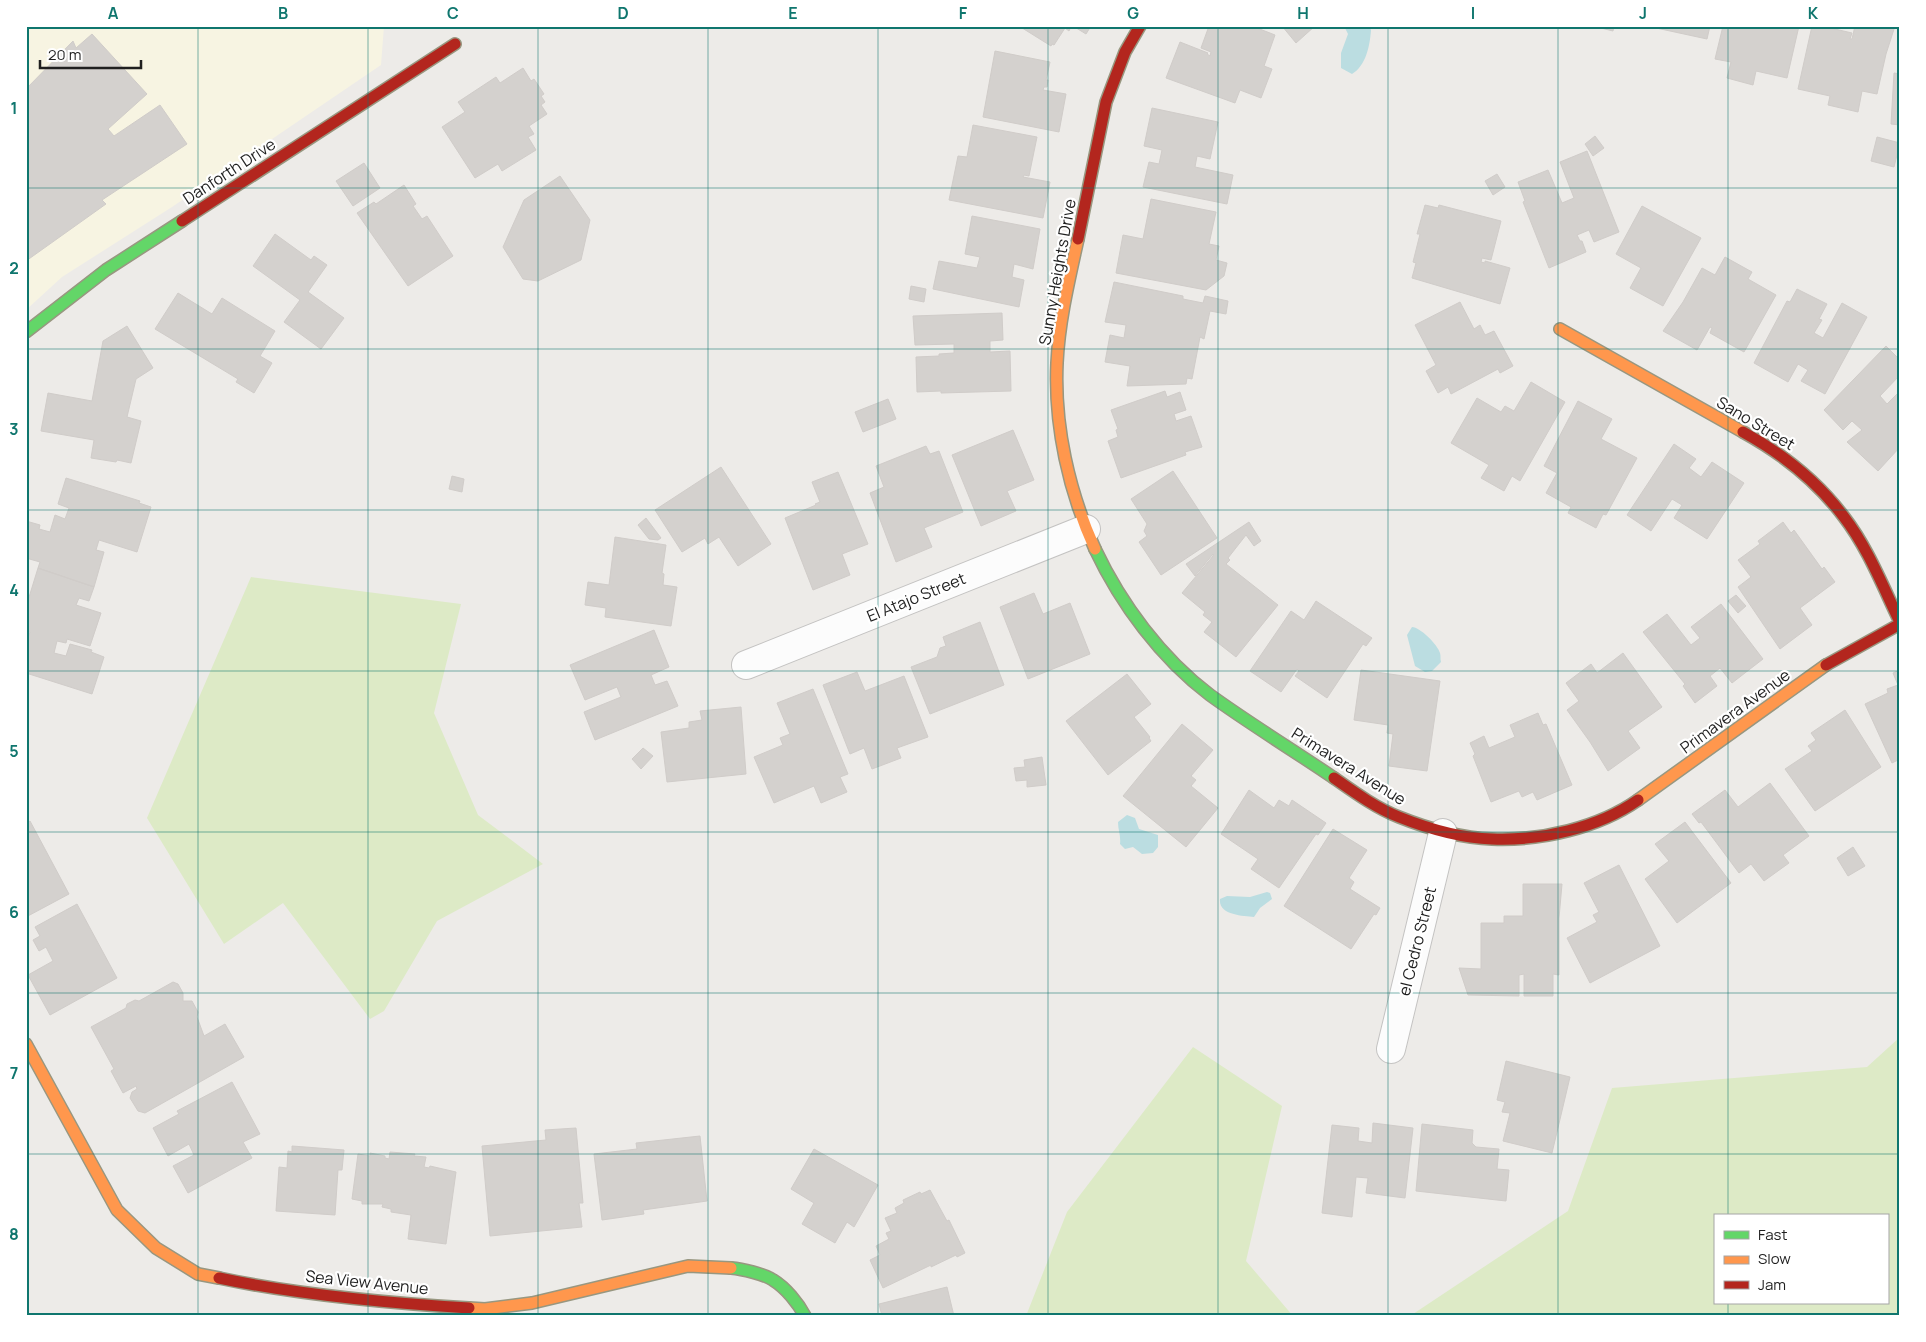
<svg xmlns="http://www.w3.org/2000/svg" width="1926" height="1342" font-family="Manrope,sans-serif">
	<rect width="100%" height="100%" fill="#edebe8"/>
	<path fill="#f7f4e2" d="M26 26H384L381 65 172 207 62 277 26 310Z"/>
	<path fill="#ddeac6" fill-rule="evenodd" d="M251 577 461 604 434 713 478 815 543 864 437 921 384 1011 370 1019 283 903 224 944 147 818Z
		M1900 1037V1316H1410L1568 1211 1612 1088 1867 1067ZM1715 1216H1887V1303H1715Z
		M1193 1047 1282 1106 1246 1261 1293 1316H1026L1067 1212Z"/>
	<path fill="#bbdde1" d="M1344 26H1369L1371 30C1370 45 1366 66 1352 74L1341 68V53L1348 34Z
		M1412 627C1420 627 1438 645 1440 653 1441 656 1440 659 1441 662L1432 671 1425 672 1415 666 1407 635Z
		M1127 815 1135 818 1139 829 1158 835V847L1153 853 1142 854 1133 847 1125 849 1120 844C1121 836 1118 830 1118 822Z
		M1267 892 1270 893 1272 899 1260 908 1254 917C1243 916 1218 915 1220 899L1227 896 1250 897Z"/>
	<path fill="#d4d1ce" stroke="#d0ccc9" d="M1019 26H1071L1069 31 1065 28 1054 45 1052 44 1051 46Z
		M1073 26H1091L1086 34Z
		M1209 26H1252L1275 35 1264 66 1272 69 1261 98 1240 90 1235 103 1166 78 1180 42 1208 53 1207 54 1210 56 1211 52 1201 48Z
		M1282 26H1315L1296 43Z
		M1593 26H1614L1613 31Z
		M1647 26H1710L1707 39Z
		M1723 26H1799L1787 78 1756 71 1753 85 1727 78 1731 62 1715 59Z
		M1812 26H1822L1852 33 1850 39H1852L1855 26H1895L1886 54 1877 94 1862 91 1858 112 1828 105 1830 96 1798 89Z
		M92 34 147 94 108 129 114 136 160 105 187 144 102 200 106 204 26 261V89L73 41 76 48Z
		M995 51 1050 62 1046 80H1048L1047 87H1044L1043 90 1066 94 1059 132 983 117Z
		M523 68 531 81 534 79 544 94 541 96 545 102 541 105 547 114 529 126 534 134 528 137 536 150 502 171 498 164 475 178 442 127 465 112 458 102 496 77 500 83Z
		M1894 73 1900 74V125L1891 124Z
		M1152 108 1218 122 1210 159 1197 156 1195 167 1233 175 1227 204 1143 187 1149 162 1159 164 1162 150 1144 146Z
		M973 125 1037 137 1029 176 1024 175 1023 177 1050 182 1043 218 949 200 958 156 967 157Z
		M1595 136 1604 148 1593 156 1585 144Z
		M1877 137 1900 143 1894 167 1871 161Z
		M1587 151 1619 232 1594 242 1589 230 1577 235 1580 241H1582L1586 252 1549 268 1523 202 1525 201 1518 182 1548 170 1562 203 1574 198 1560 162Z
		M364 163 380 188 353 206 336 181Z
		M1497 174 1505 187 1493 195 1485 181Z
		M560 176 590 220 581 260 538 281 523 279 503 247 524 200Z
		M404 185 416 204 413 206 422 219 427 216 453 256 408 286 357 213 374 202 376 204Z
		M1151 199 1216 212 1209 244 1219 246 1216 260 1227 263 1224 276 1206 290 1116 273 1123 235 1143 239Z
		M1425 205 1438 208 1439 205 1501 221 1491 260 1482 258 1481 262 1485 263V261L1510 268 1500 304 1412 278 1416 263 1413 262 1420 234H1417Z
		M1642 206 1701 238 1663 306 1630 288 1641 268 1616 254Z
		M972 216 1040 229 1033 269 1014 264 1012 277 1024 280 1019 307 933 289 939 261 977 268 980 257 965 254Z
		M275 234 311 260 314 256 327 265 308 292 344 318 321 349 284 322 300 300 253 266Z
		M1725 257 1752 272 1748 279 1776 295 1744 352 1710 333 1712 328 1710 327 1697 350 1663 331 1683 302 1702 268 1715 275Z
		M1114 282 1183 296V299L1203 303 1205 296 1228 301 1226 314 1210 311 1204 339 1200 337 1192 379 1187 378 1186 384 1127 386 1130 366 1105 362 1110 335 1124 338 1126 325 1105 322Z
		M911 286 926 289 924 302 909 299Z
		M1797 289 1827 304 1819 319 1822 320 1814 333 1823 338 1842 303 1867 317 1825 394 1801 381 1808 370 1798 364 1788 382 1754 363 1787 301 1790 302Z
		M178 293 212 314 222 298 275 331 260 356 272 363 254 393 236 382 238 379 155 329Z
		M1460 302 1474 329 1480 325 1485 335 1494 331 1513 366 1500 373 1498 369 1451 394 1448 387 1438 393 1426 371 1436 365 1415 325Z
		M1002 313 1003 340 990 341V352L1010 351 1011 391 941 393V391L917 392 916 357 939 356V354L954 353V344L915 345 913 316Z
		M127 326 153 368 136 379 127 417 141 421 131 463 117 460 116 462 91 458 94 440 41 431 48 393 92 401 103 341Z
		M1886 346 1900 360V375L1880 396 1887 404 1898 393 1900 394V447L1878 471 1847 442 1862 430 1852 421 1843 430 1824 410Z
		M1531 382 1565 402 1520 481 1512 476 1504 491 1481 478 1489 465 1451 443 1477 398 1501 412 1505 406 1514 411Z
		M1165 391 1167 397 1180 392 1186 410 1174 414 1176 421 1191 416 1202 447 1185 452 1186 455 1121 478 1108 441 1118 437 1116 430 1118 429 1111 410Z
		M888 399 896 419 863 432 855 412Z
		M1578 401 1612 419 1601 439 1637 458 1606 515 1603 514 1596 528 1568 513 1571 507 1546 493 1557 473 1544 466Z
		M1013 430 1034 480 1007 491 1016 511 981 526 952 455Z
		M1674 444 1696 459 1689 468 1701 477 1712 462 1744 483 1707 539 1674 518 1682 505 1672 499 1651 531 1627 515Z
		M926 446 930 454 939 451 963 512 924 528 932 547 896 562 870 493 884 487 876 466Z
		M721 467 771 544 738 566 719 537 708 544 705 538 682 552 655 510Z
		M1173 471 1217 538 1161 575 1139 542 1147 536 1144 531 1147 524 1131 499Z
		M838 472 868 544 842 554 850 575 813 590 785 518 816 505 815 504 820 502 812 482Z
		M452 476 464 479 462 492 449 489Z
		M66 478 140 501 139 503 151 507 137 552 99 540 96 550 104 552 94 587 38 568 40 562 26 558V521L40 525 39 529 50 532 55 515 65 519 69 508 58 504Z
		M646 518 661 538 658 540 649 539 638 525Z
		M1249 522 1261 541 1254 546 1246 535 1228 558 1230 560 1226 564 1278 605 1236 657 1204 632 1212 622 1203 615 1205 612 1182 593 1213 556V554L1195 576 1186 564Z
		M1783 522 1791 533 1794 530 1822 569 1824 567 1835 582 1800 608 1812 625 1780 649 1738 587 1751 577 1738 560 1760 544 1758 541Z
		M615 537 666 545 662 573 664 574 663 585 677 587 671 626 605 617 606 608 585 605 588 582 609 585Z
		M38 568 94 587 89 601 79 598 76 605 101 613 90 646 67 639 66 643 57 641 54 653 66 656 70 644 92 650 91 652 104 657 92 694 26 673V644L30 632 26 631V607Z
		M1034 593 1043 614 1070 603 1090 654 1028 679 1000 607Z
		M1736 595 1746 606 1738 613 1728 601Z
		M1316 601 1372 638 1366 646 1363 644 1327 698 1295 676 1299 671 1297 669 1281 692 1250 671 1291 611 1304 620Z
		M1721 604 1763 659 1732 683 1720 668 1710 676 1717 686 1695 703 1683 686 1685 684 1643 632 1667 614 1691 645 1700 638 1691 627Z
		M980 622 1004 685 930 714 911 667 937 657 940 648 946 646 943 637Z
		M654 630 669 667 651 675 655 685 667 681 678 706 595 740 584 712 621 697 617 687 585 700 570 665Z
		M1623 653 1662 707 1628 731 1640 748 1608 771 1590 742 1567 710 1579 701 1566 683 1591 664 1597 673Z
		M1361 670 1440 681 1427 771 1389 766 1393 734 1387 733 1388 725 1354 720Z
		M1900 670V759L1892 763 1865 704 1888 693 1887 689 1898 685 1893 673Z
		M857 672 865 691 904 676 928 737 897 748 901 758 872 769 864 748 850 754 823 685Z
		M1127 674 1151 704 1134 717 1150 737 1149 738 1151 741 1108 775 1066 721Z
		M813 689 848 774 840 777 847 792 821 803 814 786 774 803 754 757 783 745 780 738 790 734 777 703Z
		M741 707 746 774 667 782 661 732 689 728V722L702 720 700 711Z
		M1845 710 1881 767 1815 811 1785 769 1812 751 1808 746 1816 740 1811 733Z
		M1538 713 1543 725 1546 724 1572 785 1537 800 1533 792 1522 797 1519 791 1491 802 1473 756 1475 754 1470 743 1484 736 1489 748 1515 737 1510 725Z
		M1182 724 1213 750 1191 776 1196 780 1191 786 1218 808 1186 847 1123 796Z
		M643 748 653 756 641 769 632 759Z
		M1042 757 1046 785 1027 787V780L1016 781 1014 768 1025 767 1024 760Z
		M1770 783 1809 836 1783 855 1789 863 1764 881 1751 864 1739 873 1701 822 1699 823 1692 814 1725 790 1738 807Z
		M1249 790 1274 808 1279 800 1289 806 1292 800 1326 823 1318 835 1316 834 1279 888 1251 869 1258 859 1221 834Z
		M30 821 69 894 26 917V824Z
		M1685 822 1731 883 1677 923 1645 879 1669 861 1655 844Z
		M1333 829 1367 850 1349 878 1354 882 1350 889 1380 908 1376 915 1374 914 1351 949 1284 906Z
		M1853 847 1865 866 1848 876 1837 858Z
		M1619 865 1660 946 1590 983 1567 938 1597 922 1593 915 1599 912 1584 883Z
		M1523 884H1562L1559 918V975L1553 974V996H1524V974L1519 975V996L1468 995 1459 968 1481 969V923H1504V916H1523Z
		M77 904 117 978 50 1015 28 975 53 961 46 947 39 951 33 940 40 936 35 927Z
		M173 982 178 984 183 993V1001H192L198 1012 197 1017 204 1036 225 1024 244 1057 145 1113 138 1111 130 1098 132 1092 137 1089 136 1086 123 1093 111 1071 114 1069 91 1027 126 1008 127 1004 135 1000 139 1001Z
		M1506 1061 1570 1077 1552 1153 1503 1141 1510 1113 1502 1112 1505 1102 1497 1100Z
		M232 1082 260 1134 243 1142 252 1158 188 1193 173 1166 194 1155 189 1144 168 1156 153 1128 179 1114 177 1111Z
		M1373 1123 1413 1128 1405 1198 1366 1193 1368 1178 1356 1177 1352 1217 1322 1213 1332 1125 1359 1128 1358 1141 1372 1143Z
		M1422 1124 1473 1130 1472 1143 1476 1147 1499 1149 1497 1169 1509 1170 1506 1201 1416 1191Z
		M576 1128 583 1203H579L582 1227 490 1236 482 1146 546 1140 545 1130Z
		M700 1136 707 1201 643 1210 644 1214 602 1220 594 1154 637 1149 636 1143Z
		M292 1146 344 1150 342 1170H338L335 1215 276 1211 279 1167 287 1168 288 1151 292 1152Z
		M814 1149 878 1185 854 1227 847 1222 835 1243 802 1224 814 1203 791 1189Z
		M390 1152 415 1154 414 1156 426 1157 424 1167 429 1168 430 1166 456 1172 446 1244 408 1239 411 1215 391 1212V1209L382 1207 383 1204H362V1201L352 1199 358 1154 370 1156V1153L385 1156V1158L389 1159Z
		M930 1190 947 1221 949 1220 965 1253 957 1257 956 1255 931 1267V1265L883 1288 870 1260 880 1255 876 1246 889 1239 886 1233 891 1231 885 1218 897 1213 895 1208 904 1203 903 1200 920 1192 921 1194Z
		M947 1287 954 1316H882L879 1304Z"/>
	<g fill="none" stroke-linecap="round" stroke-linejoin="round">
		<defs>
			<path id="street" d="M746 665 1086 529
				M1391 1049 1443 833"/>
			<path id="fast" d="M26 332 106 270 182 221
				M1095 549C1121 604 1161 658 1210 695 1250 724 1293 750 1334 778
				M731 1268C742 1269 764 1274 773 1280 786 1288 798 1303 805 1316"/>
			<path id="slow" d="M1078 239C1069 280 1059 321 1057 363 1054 426 1069 492 1095 549
				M1560 329 1743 432
				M1638 800 1826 665
				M26 1044 117 1210 156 1248 198 1274 219 1278
				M469 1308 485 1309 532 1303 688 1266 731 1268"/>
			<path id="jam" d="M182 221 455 44
				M1078 239 1106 102 1125 52 1140 26
				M1743 432C1783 454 1817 481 1844 517 1868 548 1883 587 1900 622
				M1826 665 1900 624
				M1334 778C1354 792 1376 808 1399 817 1429 829 1461 838 1492 839 1541 841 1598 828 1638 800
				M219 1278C299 1295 387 1303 469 1308"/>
		</defs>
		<use href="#street" stroke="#c4c3c2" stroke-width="30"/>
		<use href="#fast" stroke="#989780" stroke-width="14"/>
		<use href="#slow" stroke="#989780" stroke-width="14"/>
		<use href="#jam" stroke="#989780" stroke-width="14"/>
		<use href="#street" stroke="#fcfcfc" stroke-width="28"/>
		<use href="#fast" stroke="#63d668" stroke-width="11"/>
		<use href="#slow" stroke="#ff974d" stroke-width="11"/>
		<use href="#jam" stroke="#b3261e" stroke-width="11"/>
	</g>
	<path fill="none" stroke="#0f766e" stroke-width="1" stroke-opacity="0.55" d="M198 26V1316M368 26V1316M538 26V1316M708 26V1316M878 26V1316M1048 26V1316M1218 26V1316M1388 26V1316M1558 26V1316M1728 26V1216M26 188H1900M26 349H1900M26 510H1900M26 671H1900M26 832H1900M26 993H1900M26 1154H1900M1728 1303V1316"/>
	<g text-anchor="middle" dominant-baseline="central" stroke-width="4.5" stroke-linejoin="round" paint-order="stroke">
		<g font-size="16" fill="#1f1f1f" stroke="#fff">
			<text transform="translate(229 171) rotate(-33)">Danforth Drive</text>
			<text transform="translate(1057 272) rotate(-80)">Sunny Heights Drive</text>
			<text transform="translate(1756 423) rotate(31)">Sano Street</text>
			<text transform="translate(916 597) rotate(-22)">El Atajo Street</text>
			<text transform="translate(1735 711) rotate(-36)">Primavera Avenue</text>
			<text transform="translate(1349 766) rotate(32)">Primavera Avenue</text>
			<text transform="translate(1417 941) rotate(-76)">el Cedro Street</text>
			<text transform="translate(367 1282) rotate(6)">Sea View Avenue</text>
		</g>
	</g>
	<rect width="1926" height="1342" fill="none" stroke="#ffffff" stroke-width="55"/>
	<rect x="1714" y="1214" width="175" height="90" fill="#ffffff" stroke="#a5a5a5"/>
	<rect x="1724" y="1231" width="25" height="8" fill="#63d668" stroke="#a5a5a5"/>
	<text x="1758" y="1240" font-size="15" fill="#1f1f1f">Fast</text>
	<rect x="1724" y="1256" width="25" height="8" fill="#ff974d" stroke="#a5a5a5"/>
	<text x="1758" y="1264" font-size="15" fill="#1f1f1f">Slow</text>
	<rect x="1724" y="1281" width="25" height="8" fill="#b3261e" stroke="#a5a5a5"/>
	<text x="1758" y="1290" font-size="15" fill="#1f1f1f">Jam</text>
	<path d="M40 60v8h101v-8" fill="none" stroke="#1f1f1f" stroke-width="2.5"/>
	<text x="48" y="60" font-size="15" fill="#1f1f1f" stroke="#ffffff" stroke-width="4" paint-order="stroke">20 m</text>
	<rect x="28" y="28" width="1870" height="1286" fill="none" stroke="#0f766e" stroke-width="2"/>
	<g font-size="16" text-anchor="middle" font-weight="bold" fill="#0f766e">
		<text x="113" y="19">A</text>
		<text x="283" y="19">B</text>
		<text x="453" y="19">C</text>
		<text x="623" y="19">D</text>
		<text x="793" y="19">E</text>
		<text x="963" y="19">F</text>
		<text x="1133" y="19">G</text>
		<text x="1303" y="19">H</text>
		<text x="1473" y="19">I</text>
		<text x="1643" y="19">J</text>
		<text x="1813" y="19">K</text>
		<text x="14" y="114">1</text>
		<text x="14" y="274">2</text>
		<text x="14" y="435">3</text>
		<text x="14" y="596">4</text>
		<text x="14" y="757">5</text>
		<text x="14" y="918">6</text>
		<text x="14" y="1079">7</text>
		<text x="14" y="1240">8</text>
	</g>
</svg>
